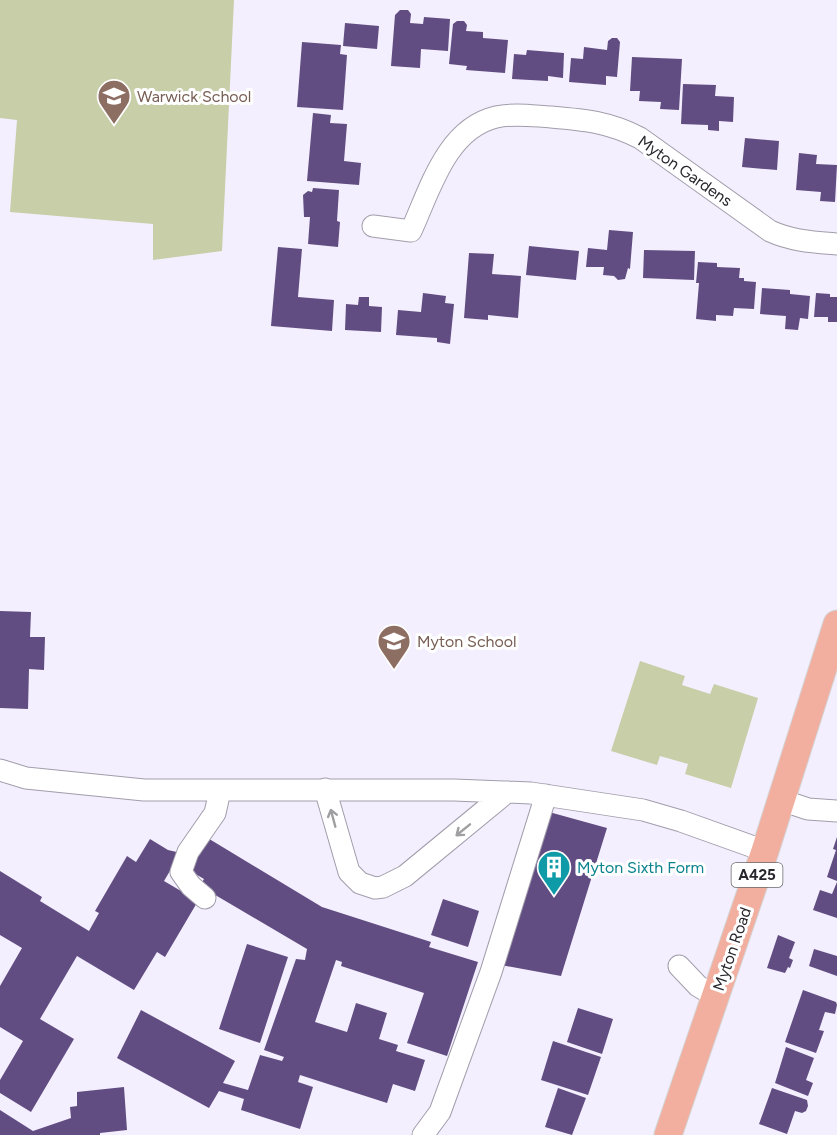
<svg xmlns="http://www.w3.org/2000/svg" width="837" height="1135" font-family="Figtree,sans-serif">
	<rect width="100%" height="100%" fill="#f4effe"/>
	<path fill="#c8cea7" d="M0 0H234L222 251 153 260V224L10 212 17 120 0 118Z
		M640 661 685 676 682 685 710 694 714 684 758 698 731 788 685 774 688 764 660 756 657 765 611 751Z"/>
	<path fill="#614d82" d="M400 10H408L411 14 410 23 423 24 424 17 450 19 448 51 421 49 420 68 391 66 395 15Z
		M457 21H464L467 25 466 31 483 32V38L508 40 505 73 466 70 467 66 449 64 453 24Z
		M345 23 379 26 377 49 343 46Z
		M612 38H617L620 42 617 77 606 76V85L569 82 571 58 583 59 584 47 607 50 608 41Z
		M302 42 341 45 340 54 347 55 343 110 297 107Z
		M527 50 564 53 563 78 548 76V81L512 79 514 54 526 55Z
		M632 57 682 59 679 110 660 109 661 102 639 101 640 91H630Z
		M683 84 716 85 715 96 734 97 733 122 719 121V131L708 130V125L681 124Z
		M313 113 331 115 330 123 347 124 344 161 361 163 359 185 307 181Z
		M745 138 779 141 777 170 742 167Z
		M799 153 817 155 816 164 837 165 835 202 820 201 821 192 796 190Z
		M313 188 339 190 337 221 340 222 338 247 308 244 310 217H304L303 195 308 191 312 192Z
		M609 230 633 232 630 269 628 268 625 279 618 280 614 276 603 275 604 267H586L588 248 607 250Z
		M529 246 579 251 576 280 526 275Z
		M278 247 302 249 298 297 334 300 332 331 271 326Z
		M644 250 695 251 694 280 643 278Z
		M469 253 494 254 492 274 521 276 518 318 488 315V320L464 318Z
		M698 262 717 263V267L740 268 739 278H744V281L756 282 754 309 734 308 733 316 716 315V321L696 319 699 283H696Z
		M762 288 790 290V294L810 296 808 319 800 318 798 330 785 329 786 316 760 314Z
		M423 293 446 296 445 303 454 304 450 344 437 342V338L396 335 398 310 421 312Z
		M816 293 830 294V297H837V322H828V317H814Z
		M359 297H369V306L382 307 381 332 345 330 346 304 358 305Z
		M0 611 31 612 30 637H45L44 670 29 669 28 709 0 708Z
		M549 812 607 828 561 976 501 965Z
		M206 837 322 907 431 942 429 947 478 962 447 1056 407 1043 424 993 341 966 342 962 336 960 315 1022 347 1032 356 1003 387 1013 379 1039 398 1045 396 1051 425 1060 415 1091 393 1084 387 1103 300 1075 298 1082 313 1087 300 1129 241 1110 244 1099 219 1091 209 1108 117 1058 141 1010 235 1061 223 1083 248 1090 260 1055 282 1061 284 1057 264 1050 296 959 305 960 307 949 200 886 204 879 187 869 177 859 164 881 198 901 165 957 157 952 134 990 77 956 40 1019 74 1039 31 1112 0 1093V1080L23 1041 0 1027V986L22 948 0 935V871L42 897 40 901 89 931 99 913 95 911 127 856 136 862 150 839 168 850 194 856Z
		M837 837V881L827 877 836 850 833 849Z
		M837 882V918L813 910 820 890 832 894Z
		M443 899 479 911 468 947 431 935Z
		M778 935 795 942 789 958 793 960 790 968 788 967 785 973 767 968Z
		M247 944 288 957 260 1043 219 1029Z
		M814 949 837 956V976L809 966Z
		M803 990 836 1002 837 1005 835 1014 825 1012 819 1030 824 1031 816 1053 785 1042Z
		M578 1008 613 1019 602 1054 567 1042Z
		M553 1041 601 1057 588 1095 541 1080Z
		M786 1047 814 1058 806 1080 813 1083 808 1096 775 1083Z
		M124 1087 127 1130 100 1133V1135H0V1110L33 1131 71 1118 70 1107 77 1106V1092Z
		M558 1088 586 1098 572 1135 545 1127Z
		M772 1088 807 1100 808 1106 806 1111 802 1113 795 1111 787 1134 759 1124Z"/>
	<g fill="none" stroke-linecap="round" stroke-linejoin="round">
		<defs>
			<path id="minor" d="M373 226 411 231C430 190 446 129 496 117 514 113 533 116 551 117 586 120 609 122 640 138L770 231C792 241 813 242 837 244
				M0 770 26 778 144 790H454L531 793 643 810 681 821 765 851
				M325 789 349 872 360 883 375 888 383 887 405 876 507 792
				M781 800 808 809 837 811
				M205 898 191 886 181 872 188 852 215 813 220 791
				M679 966 698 986 716 997
				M423 1135 440 1112 491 972 546 795"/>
			<path id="major" d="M668 1135 765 851 837 624"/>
		</defs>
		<use href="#minor" stroke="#a29dab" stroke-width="23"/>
		<use href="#major" stroke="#d4d4d5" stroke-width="29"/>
		<use href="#minor" stroke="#fff" stroke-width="21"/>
		<use href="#major" stroke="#f2af9f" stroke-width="27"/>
	</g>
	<defs><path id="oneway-shaft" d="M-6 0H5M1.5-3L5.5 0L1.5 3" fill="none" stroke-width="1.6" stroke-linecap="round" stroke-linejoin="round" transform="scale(1.5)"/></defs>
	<g stroke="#9f9ea0">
		<use href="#oneway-shaft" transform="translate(333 818) rotate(-105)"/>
		<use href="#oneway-shaft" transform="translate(463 830) rotate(141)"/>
	</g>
	<defs>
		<symbol id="school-pin" viewBox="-11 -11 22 30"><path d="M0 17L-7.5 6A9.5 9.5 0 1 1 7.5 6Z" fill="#8d6e63" stroke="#fff"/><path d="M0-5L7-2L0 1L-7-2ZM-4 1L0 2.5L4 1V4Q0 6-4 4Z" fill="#fff"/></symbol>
		<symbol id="building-pin" viewBox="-11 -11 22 30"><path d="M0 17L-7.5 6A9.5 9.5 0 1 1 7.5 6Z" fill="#0f9aa8" stroke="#fff"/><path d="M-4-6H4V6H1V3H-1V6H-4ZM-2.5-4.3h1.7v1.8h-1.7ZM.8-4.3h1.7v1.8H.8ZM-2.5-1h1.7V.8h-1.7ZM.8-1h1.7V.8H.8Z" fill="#fff"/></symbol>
	</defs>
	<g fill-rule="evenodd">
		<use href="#school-pin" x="95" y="77" width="38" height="52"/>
		<use href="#school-pin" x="375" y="622" width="38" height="52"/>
		<use href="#building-pin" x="535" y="848" width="38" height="52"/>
	</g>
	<g text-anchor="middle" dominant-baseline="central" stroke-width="6" stroke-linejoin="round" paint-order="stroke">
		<rect fill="#fff" stroke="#69686c" stroke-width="1.5" x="731.5" y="863" width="51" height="24" rx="4.5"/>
		<g font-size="15" font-weight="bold" fill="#29272d">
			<text x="757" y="875">A425</text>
		</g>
		<g font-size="16" fill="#785e54" stroke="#fff" text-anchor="start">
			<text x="137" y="96">Warwick School</text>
			<text x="417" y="641">Myton School</text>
		</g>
		<g font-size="16" fill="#29272d" stroke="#fff">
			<text transform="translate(685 171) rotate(35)">Myton Gardens</text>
			<text transform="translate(732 949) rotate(-71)">Myton Road</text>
		</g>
		<g font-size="16" fill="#0d838f" stroke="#fff" text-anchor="start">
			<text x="577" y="867">Myton Sixth Form</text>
		</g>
	</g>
</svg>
